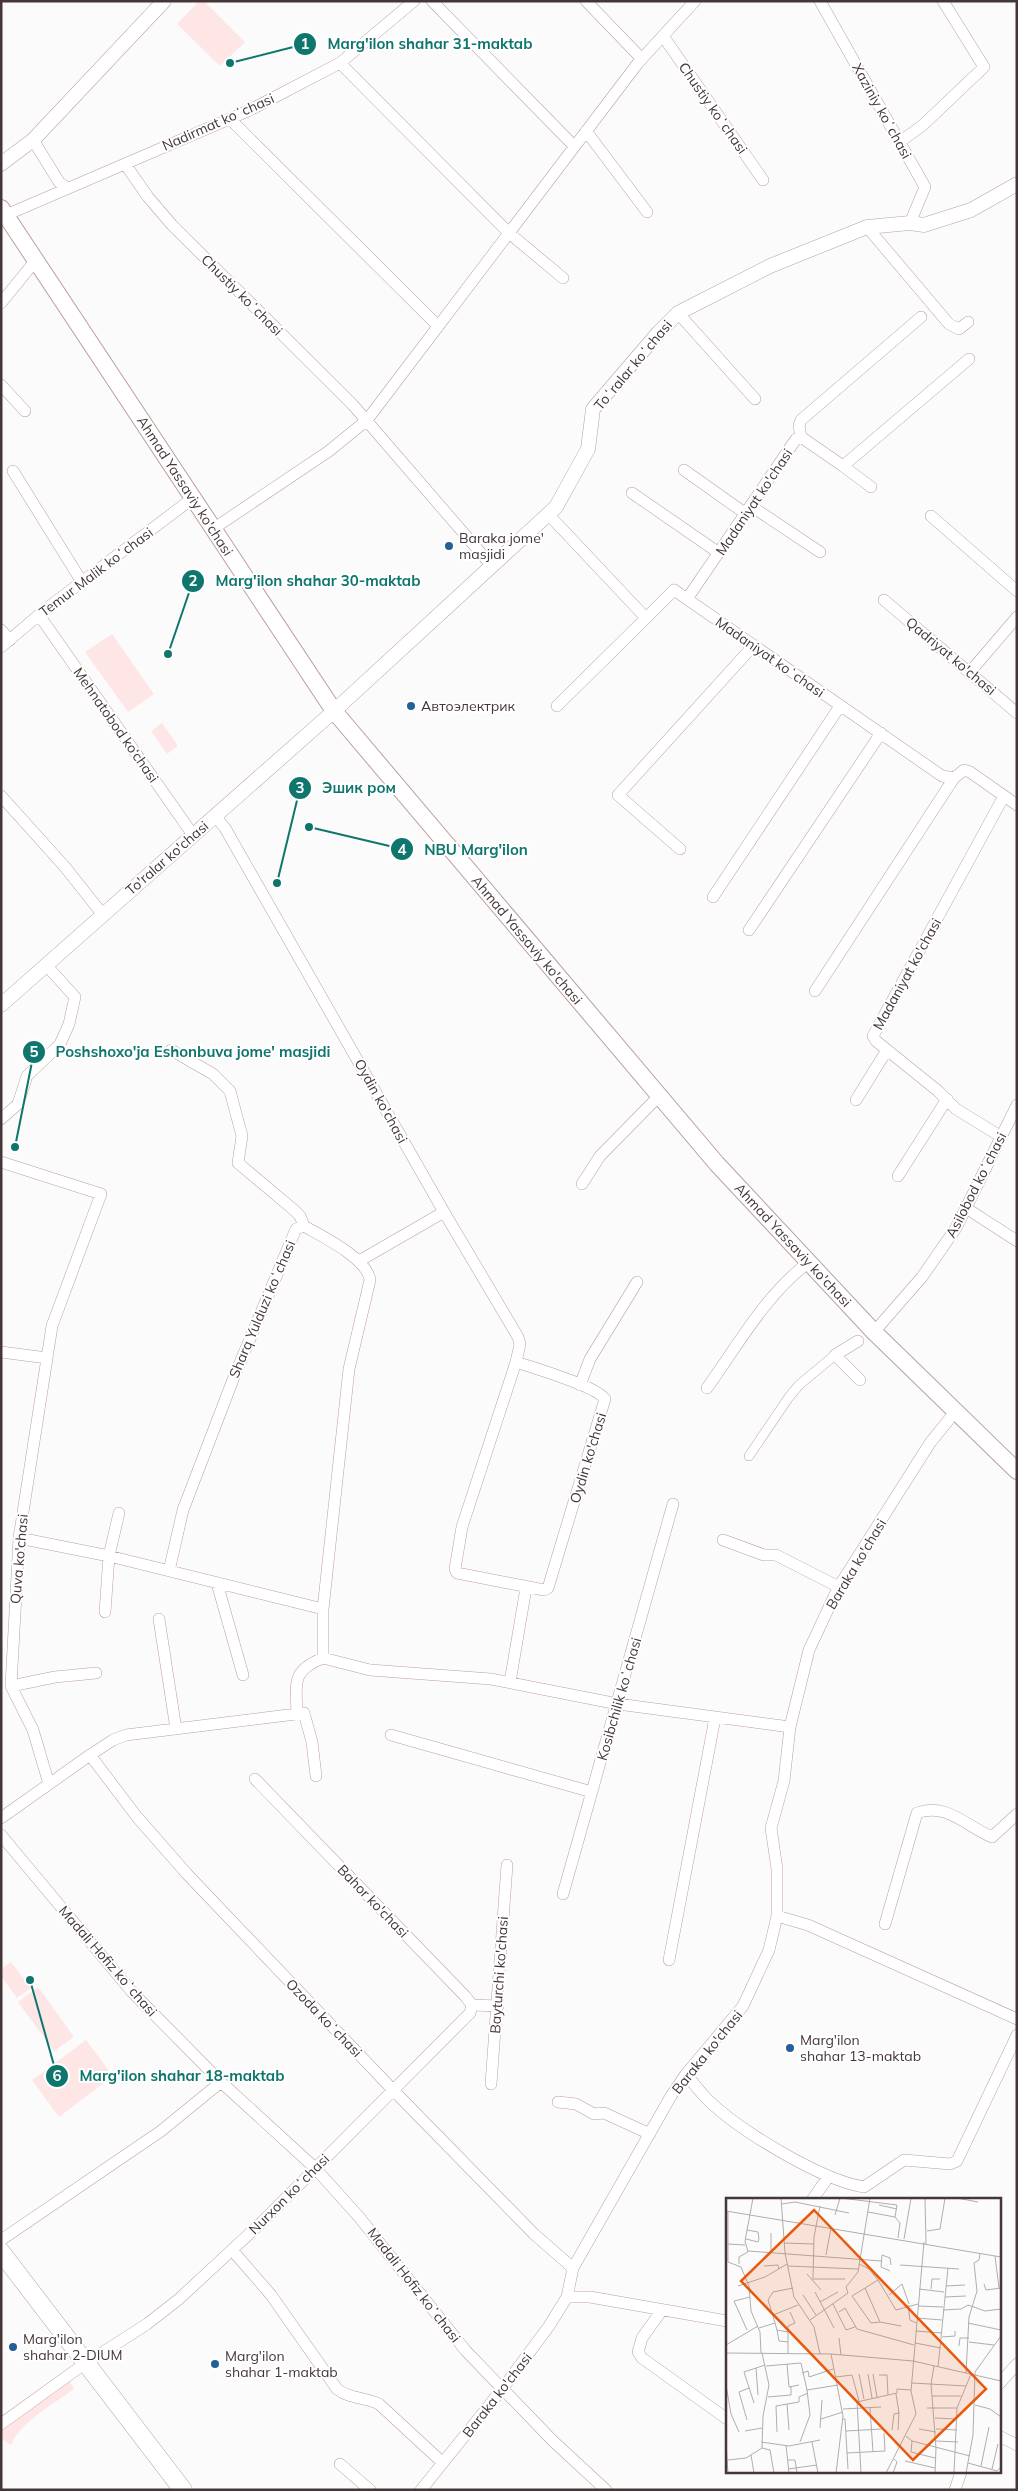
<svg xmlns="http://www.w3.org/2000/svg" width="1018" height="2491" font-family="Mulish,sans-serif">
	<rect width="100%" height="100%" fill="#fbfbfb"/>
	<path fill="#ffe6e6" d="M199 1H204L245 42 220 66 177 24Z
		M112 634 154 694 128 712 85 652Z
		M162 723 178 746 167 754 151 731Z
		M11 1962 31 1988 17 1998 1 1976V1969Z
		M38 1987 74 2037 54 2051 18 2002Z
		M86 2040 113 2076 59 2117 32 2080Z
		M68 2379 74 2389C54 2404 20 2422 11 2445L1 2438V2429Z"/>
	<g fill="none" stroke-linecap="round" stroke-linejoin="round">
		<defs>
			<path id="pedestrian" d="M749 1456 789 1397 799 1385 835 1355"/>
			<path id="minor" d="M432 1 574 146
				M586 1 642 59
				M820 1 925 187 910 223
				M663 36 763 180
				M340 63 509 233 563 278
				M230 119 438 326
				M586 131 647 212
				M33 140 59 182 67 188
				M901 141 923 125 984 67 943 1
				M125 164 148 197 172 225 353 405 492 566
				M6 215 248 111 340 63 414 1
				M867 227 949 324 959 329 968 322
				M1 303 36 260
				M678 313 755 399
				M1 385 25 411
				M801 437 799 426 801 420 921 317
				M843 466 871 487
				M684 470 746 514
				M13 471 82 582
				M632 493 719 553
				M751 506 820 552
				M548 514 646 618 674 590 942 776 954 778 964 770 970 772 1017 805
				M931 516 1017 591
				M213 529 329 451 367 420 638 63 695 1
				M687 599 796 439 801 437 843 466 969 359
				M884 600 1017 713
				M39 615 193 835
				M1 630 10 640
				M1 647 46 609 193 498
				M970 672 1017 617
				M557 706 646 618
				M1 796 65 867 103 915
				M215 816 225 828 444 1212 518 1337 520 1344 516 1362 462 1527 455 1569 457 1573 544 1590 548 1588 605 1399C596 1386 534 1368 516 1362
				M680 849 618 795 754 645
				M713 897 840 706
				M749 930 881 733
				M815 991 954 778
				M171 1050 213 1074 230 1091 242 1136 238 1163 294 1210 300 1216 304 1226
				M856 1100 887 1050
				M1 1119 18 1104 27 1076 60 1044 69 1024 75 997 46 965
				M1000 1136 956 1109 938 1091 876 1041 873 1036 1004 796
				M1 1162 101 1194 52 1326 19 1538 11 1686 33 1730 49 1784
				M898 1176 947 1099
				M582 1184 600 1156 659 1096
				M966 1208 1017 1241
				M359 1261 444 1212
				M874 1332 922 1277 956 1228 1017 1105
				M858 1341 835 1355 860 1380
				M1 1352 47 1358
				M580 1385 590 1359 637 1282
				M707 1388C738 1345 766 1294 809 1262
				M19 1538 109 1556 323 1609V1658
				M723 1540 764 1555H776L839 1587
				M169 1571 183 1510 234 1377 296 1229 304 1226C323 1237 367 1258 370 1280L349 1369 323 1609
				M217 1583 243 1675
				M105 1612 109 1556 119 1513
				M159 1619 176 1729
				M510 1682 526 1588
				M11 1686 55 1677 96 1673
				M297 1713C296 1683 291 1671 323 1658L370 1670 491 1679 618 1704 790 1727
				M391 1735 592 1792
				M90 1755 137 1817 187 1874 393 2090 534 2234 573 2268
				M255 1779 465 1996 472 2005 498 2006
				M1 1818 90 1755 113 1740 126 1735 304 1713 312 1742 316 1776
				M1 1835 132 1992 221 2082 315 2168 359 2217 466 2351 553 2441 606 2490
				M563 1894 673 1504
				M777 1916 808 1925 1017 2019
				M885 1924 917 1813C946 1802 966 1826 992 1837L1017 1814
				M669 1960 715 1718
				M686 2074C693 2083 700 2092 708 2100 740 2131 821 2180 864 2187L904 2160 950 2164 957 2161 1017 2035
				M491 2084 507 1865
				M558 2102 576 2104 594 2114 604 2113 650 2134
				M812 2200 829 2176
				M1 2240 161 2131 221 2082
				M232 2250 271 2295 337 2389C349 2399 365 2397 379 2404L443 2463
				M567 2297H590L727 2321
				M662 2310 642 2338 638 2352 642 2358 727 2419
				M999 2384 1017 2364
				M1 2424 80 2367 147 2324 179 2299 262 2222 463 2020 470 2013 472 2005
				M999 2436 1017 2445
				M340 2464 370 2490
				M421 2490 503 2388 549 2326 567 2297 573 2268 671 2096 686 2074 743 2006 769 1950 777 1916V1869L771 1828 784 1781 790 1727 809 1650 838 1588 930 1443 955 1412
				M955 2490 961 2472"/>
			<path id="tertiary" d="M1 164 33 140 164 1
				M1 1005 334 711 556 507 588 449 593 409 659 332 678 313 770 266 867 227 910 223 924 225 971 210 1017 184"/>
			<path id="secondary" d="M1 208 334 711 717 1164 874 1332 1017 1471"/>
			<path id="primary" d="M1 2252 183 2490"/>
		</defs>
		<use href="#pedestrian" stroke="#bf9e9e" stroke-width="10"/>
		<use href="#minor" stroke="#bf9e9e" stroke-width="12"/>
		<use href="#tertiary" stroke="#bf9e9e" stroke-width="15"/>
		<use href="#secondary" stroke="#bf9e9e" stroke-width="18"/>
		<use href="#primary" stroke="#bf9e9e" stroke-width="19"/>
		<use href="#pedestrian" stroke="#fff" stroke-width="9"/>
		<use href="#minor" stroke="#fff" stroke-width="11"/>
		<use href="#tertiary" stroke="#fff" stroke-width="14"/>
		<use href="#secondary" stroke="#fff" stroke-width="16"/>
		<use href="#primary" stroke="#fff" stroke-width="18"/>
	</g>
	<g fill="#226096" stroke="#fff" stroke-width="2">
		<circle cx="449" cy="546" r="5"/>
		<circle cx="411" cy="706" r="5"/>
		<circle cx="790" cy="2048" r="5"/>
		<circle cx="13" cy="2347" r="5"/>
		<circle cx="215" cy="2364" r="5"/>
	</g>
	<g text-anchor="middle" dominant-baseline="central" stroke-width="4" stroke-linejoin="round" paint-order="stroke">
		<g font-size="14" fill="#453738" stroke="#fff">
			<text transform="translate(713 108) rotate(55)">Chustiy koʻchasi</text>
			<text transform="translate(882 111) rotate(61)">Xaziniy koʻchasi</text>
			<text transform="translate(218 122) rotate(-24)">Nadirmat koʻchasi</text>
			<text transform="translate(242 295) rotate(45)">Chustiy koʻchasi</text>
			<text transform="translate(633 365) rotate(-50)">Toʻralar koʻchasi</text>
			<text transform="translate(185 486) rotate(57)">Ahmad Yassaviy ko'chasi</text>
			<text transform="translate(754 502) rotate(-56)">Madaniyat ko'chasi</text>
			<text transform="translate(96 572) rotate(-37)">Temur Malik koʻchasi</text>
			<text transform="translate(951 656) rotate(40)">Qadriyat ko'chasi</text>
			<text transform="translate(770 657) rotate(35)">Madaniyat koʻchasi</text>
			<text transform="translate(116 725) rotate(55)">Mehnatobod ko‘chasi</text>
			<text transform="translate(167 858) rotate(-41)">To'ralar ko'chasi</text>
			<text transform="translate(527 940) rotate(50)">Ahmad Yassaviy ko'chasi</text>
			<text transform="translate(907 974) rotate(-61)">Madaniyat ko'chasi</text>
			<text transform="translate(381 1101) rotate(61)">Oydin ko'chasi</text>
			<text transform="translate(976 1185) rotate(-63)">Asilobod koʻchasi</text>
			<text transform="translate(793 1245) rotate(47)">Ahmad Yassaviy ko'chasi</text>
			<text transform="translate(262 1309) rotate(-67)">Sharq Yulduzi koʻchasi</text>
			<text transform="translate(588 1458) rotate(-73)">Oydin ko'chasi</text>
			<text transform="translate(19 1559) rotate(-85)">Quva ko'chasi</text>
			<text transform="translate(856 1564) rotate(-59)">Baraka ko'chasi</text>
			<text transform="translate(619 1699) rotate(-74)">Kosibchilik koʻchasi</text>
			<text transform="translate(373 1901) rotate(46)">Bahor ko'chasi</text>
			<text transform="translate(108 1961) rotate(49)">Madali Hofiz koʻchasi</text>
			<text transform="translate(499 1975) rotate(-86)">Bayturchi ko'chasi</text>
			<text transform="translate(324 2018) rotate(46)">Ozoda koʻchasi</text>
			<text transform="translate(707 2052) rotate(-51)">Baraka ko'chasi</text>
			<text transform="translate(289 2194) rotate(-45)">Nurxon koʻchasi</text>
			<text transform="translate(414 2285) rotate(52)">Madali Hofiz koʻchasi</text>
			<text transform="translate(497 2395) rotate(-52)">Baraka ko'chasi</text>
		</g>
		<g font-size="14" fill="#453738" stroke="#fff" text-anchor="start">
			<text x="459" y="538">Baraka jome'<tspan x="459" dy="16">masjidi</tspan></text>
			<text x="421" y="706">Автоэлектрик</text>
			<text x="800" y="2040">Marg'ilon<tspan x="800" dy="16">shahar 13-maktab</tspan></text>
			<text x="23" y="2339">Marg'ilon<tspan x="23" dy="16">shahar 2-DIUM</tspan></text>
			<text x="225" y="2356">Marg'ilon<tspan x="225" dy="16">shahar 1-maktab</tspan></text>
		</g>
	</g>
	<g transform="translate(726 2198)">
		<rect width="275" height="275" fill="#fbfbfb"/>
		<path fill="none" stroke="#b2adad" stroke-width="1" d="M55 0 59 55 68 99 88 129 94 156M115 0 171 7 169 19 142 14M199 0 200 46M231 0 252 4M56 6 69 4 123 15M153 7 171 11M0 13 275 59M2 13V64L15 69 23 88 25 113 34 134 35 155M109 17 114 0M169 19 174 25 172 40M201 33 214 31 219 0M45 35V54M20 41 32 44 33 41 32 34 21 32M178 41 185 0M58 45 88 46M2 46 19 47M22 53 155 63M100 57 105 30M269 58 273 90M13 66V59L22 54 19 43 27 0M133 66 143 71 152 82 170 112 192 106M174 67 233 71M38 68 52 67 53 71M62 68 132 71M164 73 155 69 156 57 164 60 165 67M81 76 95 92M87 80 88 39 94 8M86 81H119M258 86 260 92 275 90M12 88 39 79 61 66M220 88 239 87M120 89 132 74 144 0M193 91 218 94M205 91 206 81H214M89 94 108 130M77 97 90 117M163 97 176 86 183 106M126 98 145 125 154 124 139 90M126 98 152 82M219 99 240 98M94 104 112 94M107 106 120 132 129 129M182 107 184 122 190 125M192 108 217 109M217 112 235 111 242 107 259 113 275 111M113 114 119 110 131 131 188 147M47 117 72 107M191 120 216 122M84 122 122 95 120 89M154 124 175 128M49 125 51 132 62 134V156M242 125 275 132M33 130 49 125 42 102 47 94 67 90M21 132 8 103 24 99M51 132 53 143 62 144M190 133 216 135M62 134V128L69 125 64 114M216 139 229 138V133M113 140 115 157M243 144 268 147M189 145 215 150M0 147 32 128M233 148 234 140H243M0 155 105 156 187 163 275 183M36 155 43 187 37 218 36 250M105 156 117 218 110 275M61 166 63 189 73 187M40 168 75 165 81 192M208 168 205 186 210 250M212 169 222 70M30 170 32 197M76 175 82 173 83 179 107 171M240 175 243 119 251 93 248 65 253 62 254 55M133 176 138 201M142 176 146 200M147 176 151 199M153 177H161L162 197M110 179 126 177 133 203M186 185 240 188M0 187 5 216 13 234M206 198H235M42 199 65 197V189M28 205 18 174 39 167M61 206 63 232M249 207 264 211 275 219M144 210 147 254M201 210H231M117 211 155 209M209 220 230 221M95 221 117 214M117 221H119L122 271M21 222 13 194 23 190M94 230 96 202M193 231 210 234M210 231 231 232M166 232 168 216 173 215 170 196M172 232 173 215M19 233 36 230M120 233 156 231M51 234 50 208 73 204V199L82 195M275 237V220M180 238 186 243 244 258M186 243 185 254 209 260M210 243 232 244M35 244 63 248 94 242M74 244 84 217 81 192 112 187M86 244 92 275M0 246 2 275M60 247 63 275M36 250 44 252 48 275M121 255 159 253 158 235M25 257 28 275M2 262 20 260 36 250M61 262H69L71 275M179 263 209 270M242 265 271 273 275 269M255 268 263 229M62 271 91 267M266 271 272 246M135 275 131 204 171 195V191L185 192M160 275 190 216 185 193 198 44M167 275 171 264 168 261M209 275 210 250M228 275 231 210 245 176M240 275 247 237 249 174 275 138"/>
		<path fill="#e8590c" fill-opacity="0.15" stroke="#e8590c" stroke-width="2.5" d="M88 12 260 191 187 262 15 83Z"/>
		<rect width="275" height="275" fill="none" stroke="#453738" stroke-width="2.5"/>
	</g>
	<path fill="none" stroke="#0f766e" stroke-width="2" d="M230 63L305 44M168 654L193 581M277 883L300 788M309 827L402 849M15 1147L34 1052M30 1980L57 2076"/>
	<g fill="#0f766e" stroke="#fff" stroke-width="2">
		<circle cx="230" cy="63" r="5"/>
		<circle cx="168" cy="654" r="5"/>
		<circle cx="277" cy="883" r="5"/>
		<circle cx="309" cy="827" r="5"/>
		<circle cx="15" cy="1147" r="5"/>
		<circle cx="30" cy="1980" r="5"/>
		<circle cx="305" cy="44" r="12"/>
		<circle cx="193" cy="581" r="12"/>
		<circle cx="300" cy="788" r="12"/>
		<circle cx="402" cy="849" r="12"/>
		<circle cx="34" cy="1052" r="12"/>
		<circle cx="57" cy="2076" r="12"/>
	</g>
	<g font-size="15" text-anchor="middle" font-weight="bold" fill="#fff">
		<text x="305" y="49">1</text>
		<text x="193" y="586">2</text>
		<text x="300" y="793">3</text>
		<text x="402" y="855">4</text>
		<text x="34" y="1057">5</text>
		<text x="57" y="2081">6</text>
	</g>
	<g font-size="15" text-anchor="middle" font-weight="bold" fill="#0f766e" stroke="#fff" stroke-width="4" stroke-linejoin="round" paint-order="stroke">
		<text x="430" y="49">Marg'ilon shahar 31-maktab</text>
		<text x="318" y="586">Marg'ilon shahar 30-maktab</text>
		<text x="359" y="793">Эшик ром</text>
		<text x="476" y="855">NBU Marg'ilon</text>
		<text x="193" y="1057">Poshshoxo'ja Eshonbuva jome' masjidi</text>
		<text x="182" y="2081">Marg'ilon shahar 18-maktab</text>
	</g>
	<rect width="1018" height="2491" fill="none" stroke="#453738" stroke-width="5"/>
</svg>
